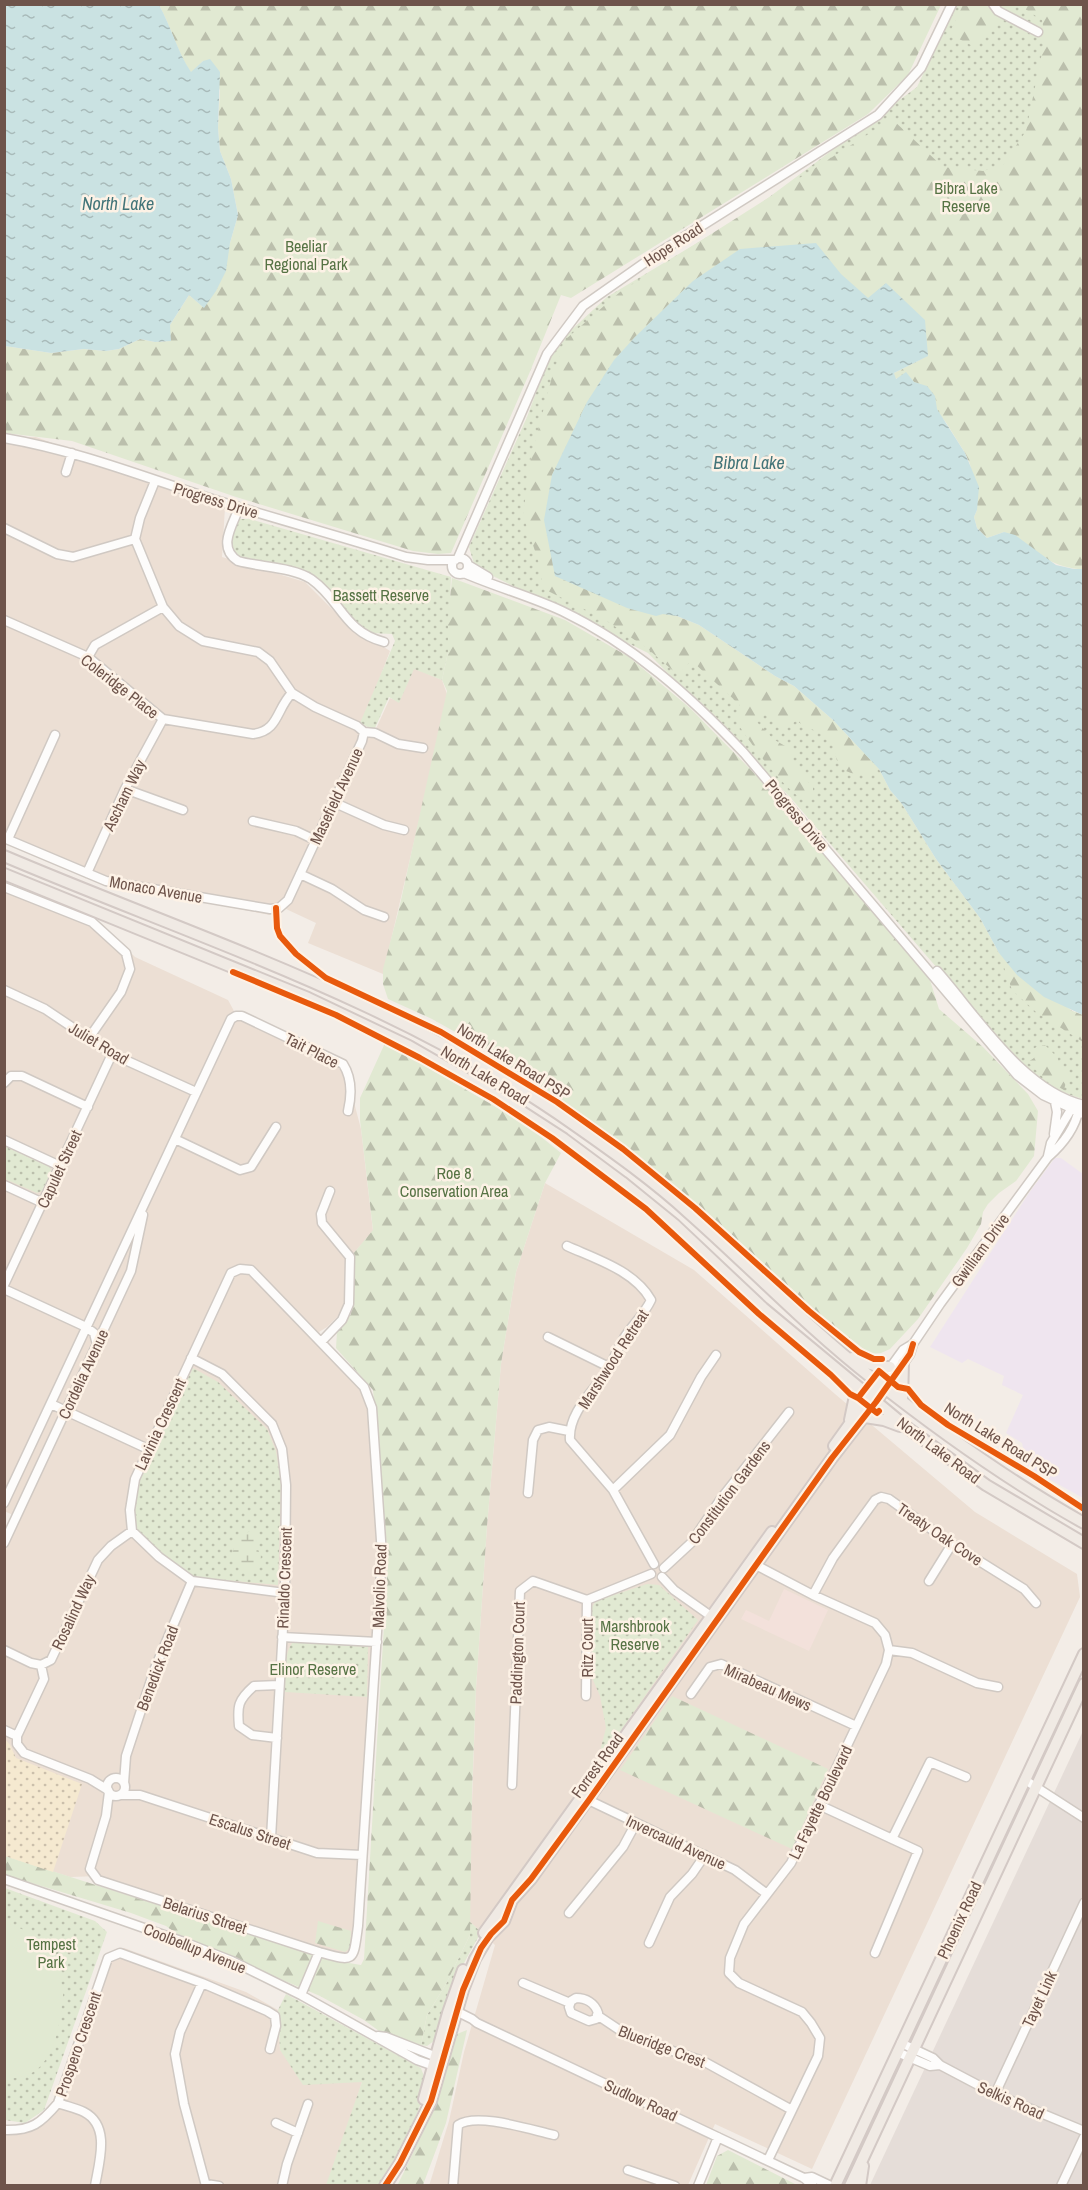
<svg xmlns="http://www.w3.org/2000/svg" width="1088" height="2190" font-family="'Archivo Narrow',sans-serif">
	<defs>
		<pattern id="grass-dots" width="8" height="8" patternUnits="userSpaceOnUse" patternTransform="scale(1.5)"><rect width="8" height="8" fill="#e1e9d2"/><path d="M2 2h.1M6 6h.1" fill="none" stroke="#bbbfac" stroke-width="1.8" stroke-linecap="round"/></pattern>
		<pattern id="forest-firs" width="22" height="20" patternUnits="userSpaceOnUse" patternTransform="scale(1.5)"><rect width="22" height="20" fill="#e1e9d2"/><path d="M5 1l3.5 6h-7zM16 11l3.5 6h-7z" fill="#bbbfac"/></pattern>
		<pattern id="wetland-marsh" width="20" height="14" patternUnits="userSpaceOnUse" patternTransform="scale(1.5)"><rect width="20" height="14" fill="#e1e9d2"/><path d="M1 5h8M5 5V1M11 12h8M15 12V8" fill="none" stroke="#bbbfac"/></pattern>
		<pattern id="sand-dots" width="8" height="8" patternUnits="userSpaceOnUse" patternTransform="scale(1.5)"><rect width="8" height="8" fill="#f5e9d0"/><path d="M2 2h.1M6 6h.1" fill="none" stroke="#cbbfab" stroke-width="1.8" stroke-linecap="round"/></pattern>
		<pattern id="water-ripples" width="26" height="14" patternUnits="userSpaceOnUse" patternTransform="scale(1.5)"><rect width="26" height="14" fill="#cae2e2"/><path d="M2 4q2-2 4 0t4 0M15 11q2-2 4 0t4 0" fill="none" stroke="#a8bab9"/></pattern>
	</defs>
	<rect width="100%" height="100%" fill="#f3ede7"/>
	<path fill="#ecdfd4" d="M36 437 225 507 222 557 305 582 344 621 390 651 362 725 375 731 390 698 399 702 414 668 442 680 448 697 383 974 308 943 316 923 286 909 270 915 101 882 5 841 4 438Z
		M5 884 101 923 135 957 228 1000 234 1011 245 1021 341 1065 346 1072 361 1129 373 1231 353 1254 345 1302 342 1312 327 1327 319 1332 359 1387 368 1408 379 1559 353 1950 344 1955 285 1938 100 1876 70 1877 5 1856 4 1553 20 1518 4 1511Z
		M545 1183 694 1270 835 1394 975 1512 1077 1574 1080 1597 812 2169 715 2124 688 2185 429 2186 449 2121 464 2052 495 1945 468 1920 476 1688 487 1526 501 1364 516 1272Z
		M124 1948 246 1992 278 2010 280 2050 362 2082 329 2185 5 2186V2125L22 2127 45 2117 58 2090 105 1954Z"/>
	<path fill="#f3e1db" d="M784 1589 828 1610 809 1651 741 1619 746 1610 769 1621Z"/>
	<path fill="#e5ddd8" d="M1083 1731V2185H870Z"/>
	<path fill="#efe5ef" d="M1055 1158H1061L1083 1174V1498L1024 1465 1026 1460 1022 1443 1006 1433 1023 1395 1002 1385 1004 1376 968 1359 962 1363 930 1347 1029 1193Z"/>
	<path fill="url(#grass-dots)" d="M956 5H1083V569L903 376 895 379 894 373 928 356 544 520 869 756 879 769 890 790 902 804 936 859 980 918 999 953 1072 1011 1083 1015V1099C1054 1091 1032 1075 1011 1054L790 797 648 653 475 567 469 547 527 417 553 347 607 297 752 210 917 87Z
		M240 519H250L451 577 448 652 442 680 414 669 399 703 389 697 374 730 360 723 395 641 392 634 371 633 363 629 312 574 291 567 237 556C226 544 233 531 240 519Z
		M4 1146 50 1167 51 1172 42 1191 37 1193 5 1179Z
		M193 1368 218 1382 267 1429 276 1451 281 1484 278 1585 192 1577 160 1553 135 1528 134 1510 139 1479Z
		M647 1584 659 1585 698 1620 601 1759 600 1751 606 1728 600 1696 590 1673 592 1649 590 1627 592 1607 596 1601Z
		M293 1642 368 1647 367 1697 285 1692C286 1678 283 1653 293 1642Z
		M5 1888 95 1921 107 1932 44 2110 25 2123 5 2120Z
		M468 1920 481 1932 458 1974 438 2038 427 2046 421 2045 427 2015 446 1984 470 1935Z
		M286 1994 421 2068C422 2072 425 2077 425 2081 425 2109 394 2163 378 2185H326L362 2082 303 2085 280 2050 278 2010Z"/>
	<path fill="url(#forest-firs)" d="M159 5H941L908 75 868 114 571 298 561 295 529 374 451 553 438 554 413 551 236 497 72 441 5 433V346L51 353 84 349 106 351 119 349 140 339 155 342 170 341V325L189 295 203 307 230 243 238 215 231 179 220 151 218 128 220 90 203 61 191 73C177 51 171 27 159 5Z
		M963 5H1009C1000 23 992 35 973 46L949 34Z
		M1019 5H1083V569C1053 569 1028 547 1004 532L987 538 977 528 974 517 977 510 970 464 965 453 937 408 935 396 927 386 914 382 907 373 903 376 901 370 928 356 886 283 868 298 841 274 816 243 693 281 635 337 614 360 587 402 552 475 663 614 677 616 699 625 775 676 794 686 833 720 879 769C870 775 848 777 840 766 835 760 836 751 832 744 824 733 808 728 796 721L786 727 778 723 767 713 755 718 756 721 773 739 792 750 793 754 790 763 802 768 808 782 813 785V793L807 802C784 791 748 740 734 718L740 705 694 663H689L678 675 648 649 604 619 542 588V572L523 515 531 457 553 373 566 339 620 292 892 119 943 167 983 171 1003 165 1026 131 1045 38 1042 20Z
		M452 578 565 620 629 657 690 708 757 776 930 980 939 1009 983 1047 1028 1094 1038 1111 1034 1156 1016 1181 999 1193 988 1204 983 1212 981 1224 967 1248 918 1319 890 1349 881 1353 870 1354 810 1307 668 1182 606 1135 489 1051 432 1019 388 999 383 984V969L399 909 447 691 442 680 448 652V619Z
		M999 953 1017 975 1072 1011 1083 1015V1042L1036 1012 1012 990Z
		M385 1043 524 1123 561 1153 545 1183 516 1272 501 1364 487 1526 476 1688 472 1793 470 1935 446 1984 427 2015 421 2045 379 2031 364 2020 320 1996 178 1935 166 1926 131 1913 5 1875V1856L224 1926 349 1963 361 1965 364 1959 388 1558 373 1390 336 1348 337 1332 351 1314 353 1254 373 1230 360 1120V1098Z
		M1045 1045 1057 1057 1060 1065 1068 1074 1064 1090 1046 1080 1028 1062 1037 1056 1032 1050 1038 1046Z
		M672 1696 828 1769 792 1849 620 1770Z
		M318 1921 351 1931 350 1948 345 1952 315 1943Z
		M467 2030 446 2123 423 2185 397 2186C422 2137 442 2087 457 2034Z
		M728 2150 797 2185H706L717 2156Z"/>
	<path fill="url(#wetland-marsh)" d="M250 1531 259 1540 256 1544 261 1557 257 1565 249 1572 231 1560 236 1539Z"/>
	<path fill="url(#sand-dots)" d="M5 1739 10 1745 16 1758 82 1784 53 1872 5 1856Z"/>
	<path fill="#e1e9d2" d="M7 1923C22 1929 41 1935 49 1950 55 1961 60 1978 63 1990 64 1997 61 2006 61 2013 56 2046 45 2082 4 2078V1924Z"/>
	<path fill="url(#water-ripples)" d="M4 5H159C171 26 177 51 191 72L203 61 210 59 220 72 218 128 220 151 231 179 238 215 230 243 226 271 216 291 204 308 189 295 170 325 171 341 155 342 140 339 119 349 106 351 84 349 51 353 5 346Z
		M816 243 841 274 868 298 886 283 925 320 928 356 894 373 896 379 906 372 914 382 927 386 935 396 937 409 965 453 979 487 977 510 974 517 977 528 987 538 1004 532 1015 535 1056 565 1074 569H1083V1015L1044 997 1017 975 999 953 980 918 936 859 902 804 890 790 879 769 833 720 794 686 775 676 699 625 677 616 663 614 656 616 627 608 555 576 544 520 552 475 587 402 614 360 635 337 693 281 740 249Z"/>
	<g fill="none" stroke-linecap="round" stroke-linejoin="round">
		<defs>
			<path id="minor" d="M993 4 998 11 1038 32
				M4 438C74 450 139 475 206 497 272 518 340 536 406 557L428 560H455
				M66 472 72 453
				M239 508C232 526 217 548 238 561 259 567 293 567 311 579 341 600 343 631 384 642
				M4 528 57 554 73 557 135 539
				M458 558 547 354 583 306 657 254 878 115 921 68 952 4
				M452 566a8 8 0 1 1 16 0a8 8 0 1 1-16 0Z
				M468 565 488 577
				M464 573C496 587 530 596 562 611 633 645 690 696 744 753L1017 1075 1043 1095 1084 1114
				M4 620 88 657 163 719 253 734C279 731 276 709 292 693
				M88 657 95 645 163 607
				M364 732 375 733 398 744 423 748
				M125 789 183 810
				M333 802 384 825 404 830
				M253 821 296 831 315 840
				M4 838 106 881 270 909 279 908 288 900 362 741 364 732 357 726 315 707 292 693 270 661 258 652 203 641 179 626 163 607 135 539 140 518 155 481
				M8 839 55 735
				M87 873 125 789 163 719
				M300 874 332 889 364 910 384 917
				M4 887 92 922 126 953 130 969 121 992 89 1038
				M937 971C976 1015 1023 1091 1084 1105
				M4 990 45 1009 112 1054 196 1092
				M4 1083 11 1076H22L88 1107
				M1054 1134 1057 1112 1055 1102
				M175 1139 240 1170 251 1167 276 1127
				M4 1140 60 1166
				M1048 1156 1051 1143 1073 1106
				M4 1185 43 1203
				M567 1246C596 1259 635 1271 651 1300 644 1315 632 1325 624 1338 617 1350 612 1364 604 1375 590 1394 568 1415 570 1440L613 1490 654 1564
				M4 1285 112 1054
				M4 1289 86 1327 94 1333 97 1345
				M548 1337 609 1367
				M321 1342 342 1320 349 1304 350 1257 322 1223 321 1214 330 1191
				M191 1358 222 1374 272 1424 282 1449 286 1485 285 1593 271 1838
				M879 1383 903 1350 913 1344
				M886 1388 910 1354 913 1344 940 1304 1048 1157C1063 1144 1075 1128 1079 1109
				M51 1404 148 1449
				M613 1490 670 1435 701 1377 716 1355
				M528 1493 533 1440 538 1430 549 1427 569 1431
				M4 1503 231 1019 236 1016H242L343 1064C352 1078 352 1094 348 1111
				M4 1543 131 1271 143 1215
				M750 1562 813 1595 875 1623 885 1635 889 1650 886 1664 791 1863 744 1924 730 1958 729 1973 739 1983 802 2012 811 2023 820 2038 818 2056 768 2160
				M664 1568 691 1543 720 1500 789 1412
				M662 1577 674 1590 715 1619
				M929 1581 952 1544
				M813 1595 833 1558 875 1500 881 1497 889 1499 952 1544 1024 1589 1036 1603
				M282 1637 377 1642
				M4 1650 31 1663 41 1665 51 1660 98 1560 111 1546 132 1531
				M889 1650 912 1653 977 1683 998 1687
				M41 1665 44 1679 17 1736V1744L24 1753 90 1779 108 1790
				M691 1694 710 1667 721 1664 856 1726
				M586 1696 587 1600
				M4 1730 17 1736
				M277 1738 252 1735 239 1726C237 1706 238 1700 254 1686L279 1685
				M107 1787a9 9 0 1 1 18 0a9 9 0 1 1-18 0Z
				M1025 1780 1084 1818
				M124 1783 126 1756 155 1668 192 1581
				M512 1785 520 1591 533 1581 587 1600 651 1574
				M109 1792 106 1816 90 1869 98 1880 319 1952C355 1962 353 1963 358 1926L382 1555 372 1408 364 1387 251 1270 240 1269 231 1273 135 1479 130 1510 132 1531 159 1557 192 1581 285 1593
				M121 1795H140L317 1853 362 1855
				M582 1797 735 1870 767 1894
				M819 1805 918 1851 875 1953
				M892 1839 930 1762 966 1777
				M4 1879 184 1942 232 1961 301 1995 417 2060 437 2067
				M569 1913 623 1847 636 1823
				M649 1943 670 1897 692 1874 705 1855
				M202 1983 180 2032 175 2054 184 2104 206 2186
				M523 1983 570 2003
				M301 1995 319 1952
				M576 1998C586 1998 595 2003 598 2013L596 2019 589 2021 571 2013 569 2007 571 2001Z
				M454 2010 472 2019 477 2023 804 2178 813 2186
				M597 2015 630 2037 703 2061 792 2110
				M378 2036 386 2037 442 2059
				M901 2043 933 2058 940 2065 995 2094 1084 2131
				M897 2052 930 2066 940 2065
				M995 2094 1084 1903
				M58 2103C66 2106 76 2108 84 2112 111 2126 99 2162 95 2186
				M276 2123 298 2133
				M4 2130C32 2131 41 2123 58 2103L108 1958 120 1953 202 1983 267 2011 275 2016 276 2026 270 2049
				M628 2170 675 2186
				M804 2178 812 2177 831 2186
				M206 2184 219 2186
				M282 2186 287 2164 308 2104
				M453 2186 458 2125C477 2112 531 2130 554 2135
				M698 2186 718 2137
				M1061 2186 1084 2137"/>
			<path id="major" d="M4 856C197 938 401 1002 573 1124 613 1152 654 1181 690 1214 751 1268 808 1328 872 1378 939 1431 1009 1481 1084 1523
				M4 874 308 998 409 1046 513 1106 564 1139 622 1182 675 1225 763 1308 909 1429 986 1485 1084 1543
				M852 1358 880 1367H890
				M902 1401 903 1363
				M865 1417 884 1420 900 1426
				M850 1420 855 1396 853 1384
				M834 1446 879 1383
				M484 1933 772 1532
				M424 2099 448 2013 463 1970
				M385 2186 400 2163 431 2101 463 1990 475 1959 488 1937 504 1921 512 1900 531 1879 832 1458 886 1388
				M835 2186 1084 1654
				M850 2186 1084 1684
				M860 2186 863 2166"/>
		</defs>
		<use href="#minor" stroke="#d0c9c3" stroke-width="11"/>
		<use href="#major" stroke="#d3c9c5" stroke-width="14"/>
		<use href="#minor" stroke="#fdfcfb" stroke-width="8"/>
		<use href="#major" stroke="#f0eae4" stroke-width="10"/>
		<defs>
			<path id="cycleway" d="M276 908 277 928 280 936 296 954 326 978 441 1032 557 1102 623 1149 695 1208 809 1311 859 1352 874 1359H882
				M233 972 336 1015 420 1058 493 1099 552 1138 646 1209 759 1314 831 1375 850 1394 858 1398 877 1413 879 1411
				M858 1398 879 1371 898 1387 908 1389 921 1405 948 1425 1034 1476 1084 1509
				M385 2186 400 2163 431 2101 463 1990 481 1948 491 1934 504 1921 512 1900 531 1879 589 1800 832 1458 876 1402 910 1354 913 1344"/>
		</defs>
		<use href="#cycleway" stroke="#fdf2e6" stroke-width="10"/>
		<use href="#cycleway" stroke="#e8590c" stroke-width="6"/>
	</g>
	<g text-anchor="middle" dominant-baseline="central" stroke-width="5" stroke-linejoin="round" paint-order="stroke">
		<g font-size="16" fill="#567344" stroke="#fdf2e6">
			<text x="966" y="188">Bibra Lake<tspan x="966" dy="18">Reserve</tspan></text>
			<text x="306" y="246">Beeliar<tspan x="306" dy="18">Regional Park</tspan></text>
			<text x="381" y="595">Bassett Reserve</text>
			<text x="454" y="1173">Roe 8<tspan x="454" dy="18">Conservation Area</tspan></text>
			<text x="635" y="1626">Marshbrook<tspan x="635" dy="18">Reserve</tspan></text>
			<text x="313" y="1669">Elinor Reserve</text>
			<text x="51" y="1944">Tempest<tspan x="51" dy="18">Park</tspan></text>
		</g>
		<g font-size="16" fill="#6e544b" stroke="#fdf2e6">
			<text transform="translate(673 244) rotate(-33)">Hope Road</text>
			<text transform="translate(216 500) rotate(17)">Progress Drive</text>
			<text transform="translate(120 686) rotate(38)">Coleridge Place</text>
			<text transform="translate(124 795) rotate(-64)">Ascham Way</text>
			<text transform="translate(336 796) rotate(-65)">Masefield Avenue</text>
			<text transform="translate(797 815) rotate(50)">Progress Drive</text>
			<text transform="translate(156 889) rotate(10)">Monaco Avenue</text>
			<text transform="translate(99 1043) rotate(31)">Juliet Road</text>
			<text transform="translate(312 1050) rotate(27)">Tait Place</text>
			<text transform="translate(514 1061) rotate(32)">North Lake Road PSP</text>
			<text transform="translate(485 1075) rotate(31)">North Lake Road</text>
			<text transform="translate(59 1169) rotate(-65)">Capulet Street</text>
			<text transform="translate(980 1250) rotate(-54)">Gwilliam Drive</text>
			<text transform="translate(613 1359) rotate(-57)">Marshwood Retreat</text>
			<text transform="translate(83 1374) rotate(-65)">Cordelia Avenue</text>
			<text transform="translate(160 1424) rotate(-65)">Lavinia Crescent</text>
			<text transform="translate(1001 1440) rotate(32)">North Lake Road PSP</text>
			<text transform="translate(939 1450) rotate(37)">North Lake Road</text>
			<text transform="translate(729 1492) rotate(-53)">Constitution Gardens</text>
			<text transform="translate(940 1534) rotate(34)">Treaty Oak Cove</text>
			<text transform="translate(284 1578) rotate(-88)">Rinaldo Crescent</text>
			<text transform="translate(379 1586) rotate(-88)">Malvolio Road</text>
			<text transform="translate(73 1612) rotate(-65)">Rosalind Way</text>
			<text transform="translate(587 1648) rotate(-90)">Ritz Court</text>
			<text transform="translate(517 1653) rotate(-88)">Paddington Court</text>
			<text transform="translate(157 1668) rotate(-69)">Benedick Road</text>
			<text transform="translate(768 1687) rotate(24)">Mirabeau Mews</text>
			<text transform="translate(597 1765) rotate(-54)">Forrest Road</text>
			<text transform="translate(820 1802) rotate(-64)">La Fayette Boulevard</text>
			<text transform="translate(250 1831) rotate(18)">Escalus Street</text>
			<text transform="translate(676 1842) rotate(25)">Invercauld Avenue</text>
			<text transform="translate(205 1915) rotate(18)">Belarius Street</text>
			<text transform="translate(959 1920) rotate(-65)">Phoenix Road</text>
			<text transform="translate(195 1948) rotate(22)">Coolbellup Avenue</text>
			<text transform="translate(1039 1999) rotate(-65)">Tayet Link</text>
			<text transform="translate(78 2044) rotate(-71)">Prospero Crescent</text>
			<text transform="translate(662 2046) rotate(21)">Blueridge Crest</text>
			<text transform="translate(641 2100) rotate(25)">Sudlow Road</text>
			<text transform="translate(1011 2100) rotate(24)">Selkis Road</text>
		</g>
		<g font-size="18" font-style="italic" fill="#437579" stroke="#fdf2e6">
			<text x="118" y="203">North Lake</text>
			<text x="749" y="462">Bibra Lake</text>
		</g>
	</g>
	<rect width="1088" height="2190" fill="none" stroke="#6e544b" stroke-width="12"/>
</svg>
